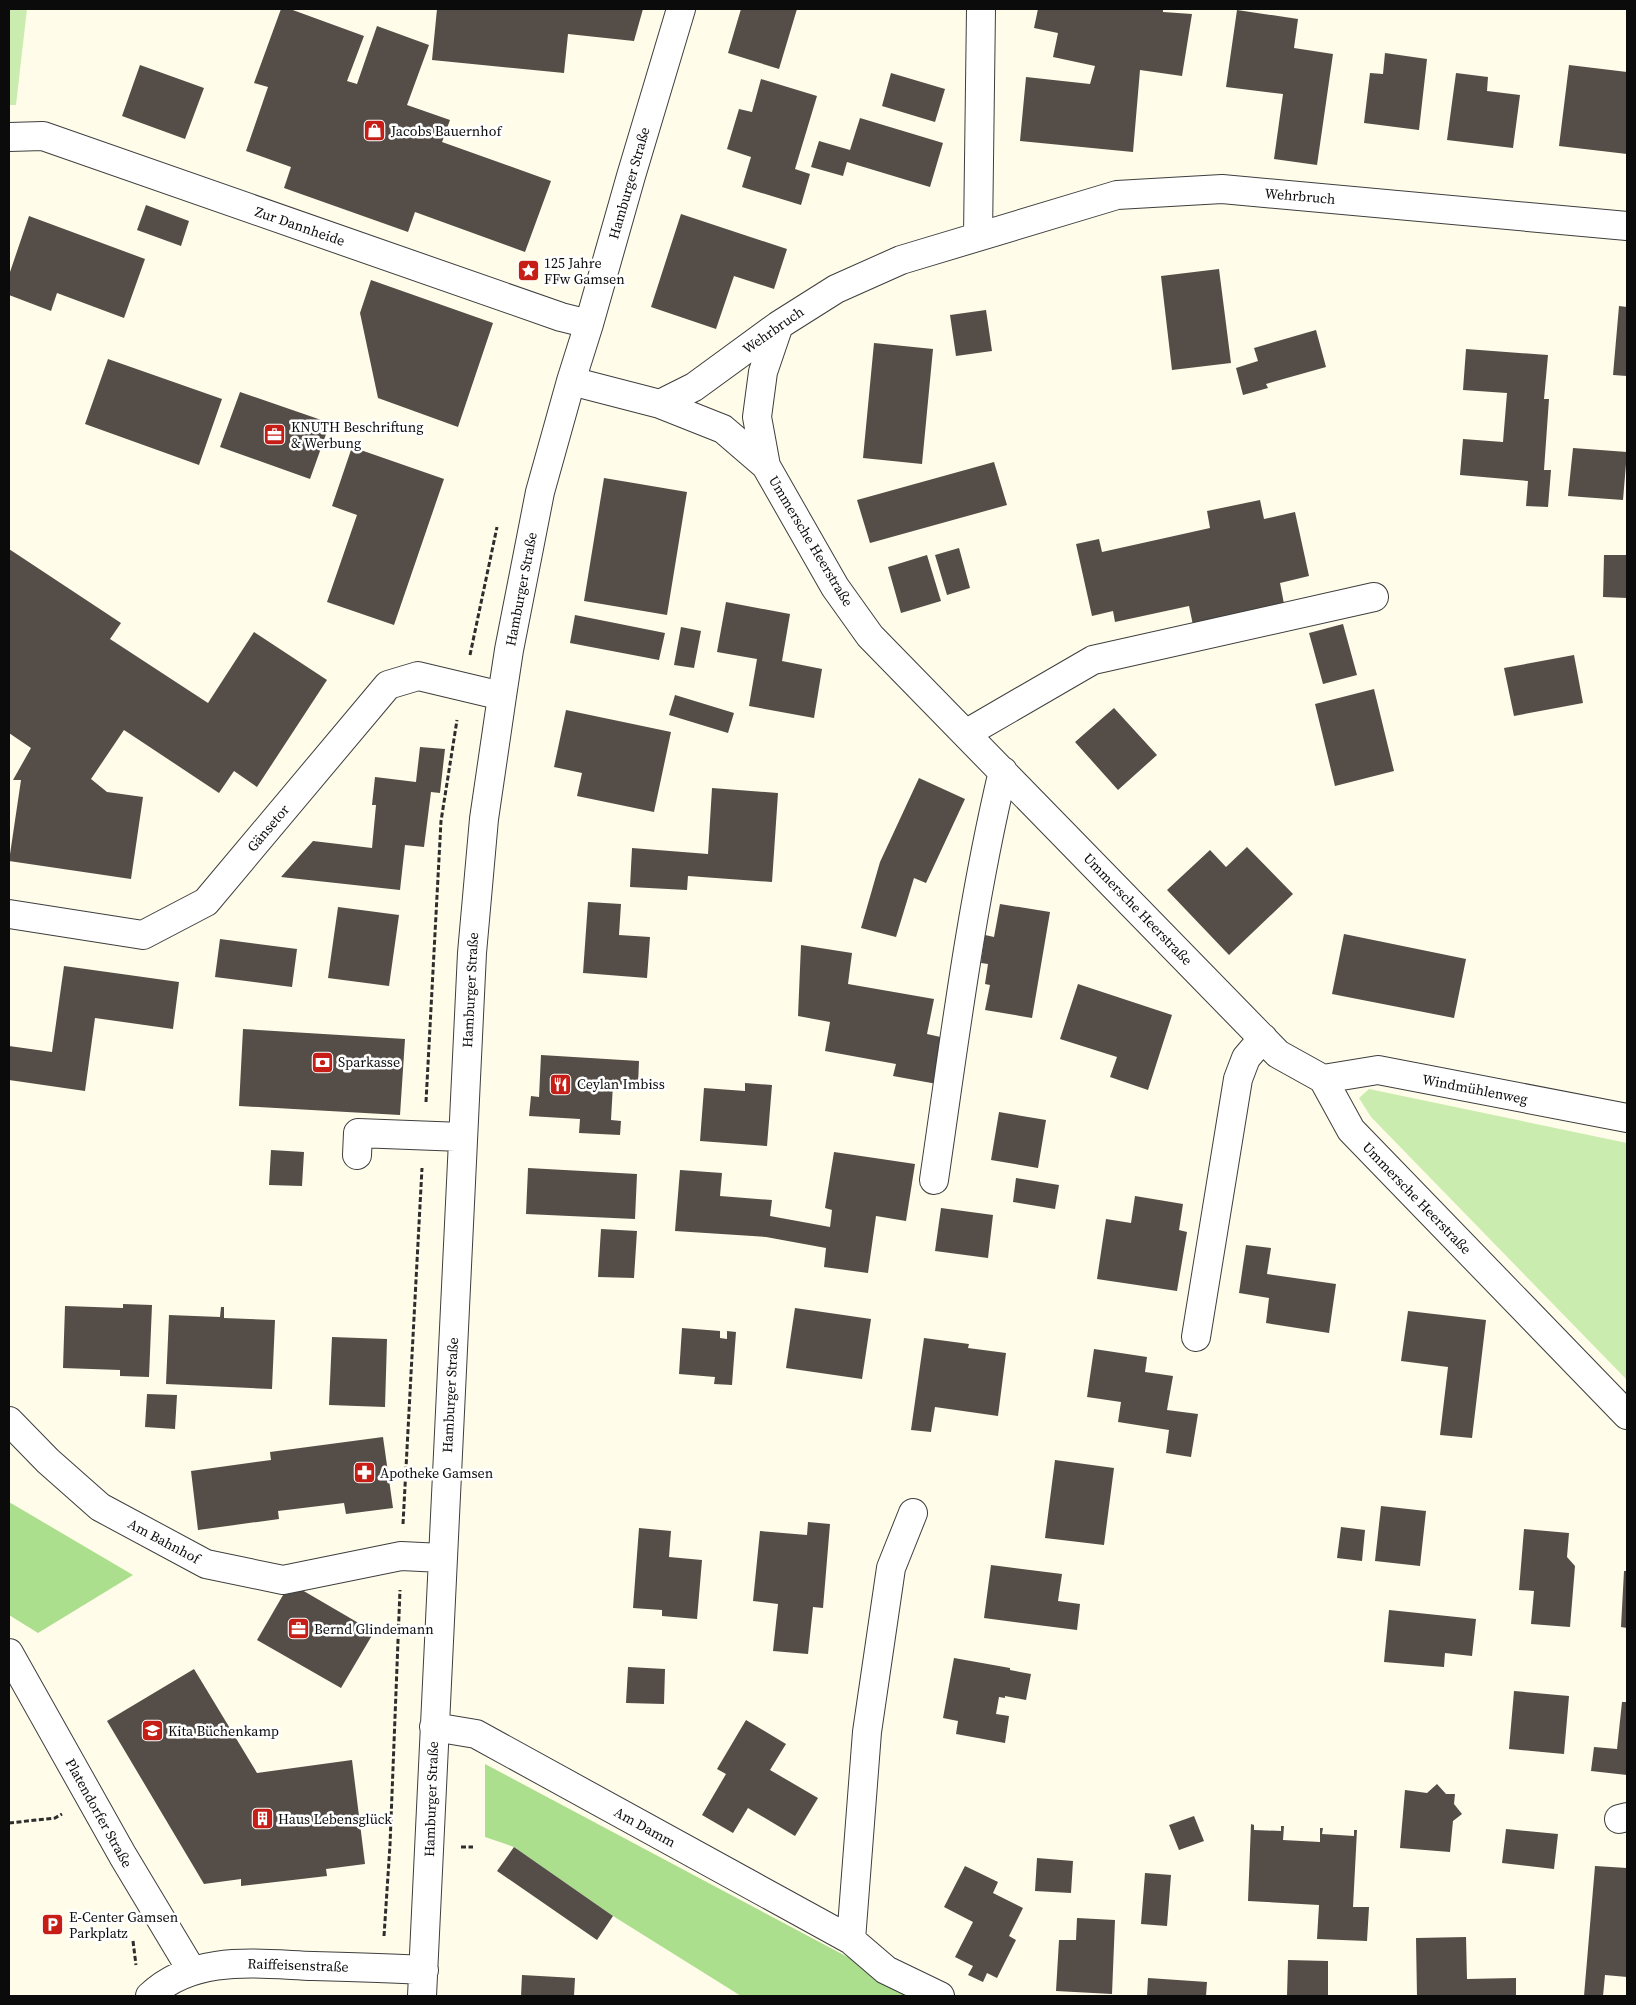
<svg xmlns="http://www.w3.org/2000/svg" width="1636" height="2005" font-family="'Source Serif 4',serif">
	<rect width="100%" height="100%" fill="#fffce9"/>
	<path fill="#caedaf" d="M9 9H27L16 105H9Z
		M1369 1089 1627 1143V1380L1371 1117 1359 1098Z"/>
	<path fill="#abdf8d" d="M9 1502 133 1575 38 1633 9 1615Z
		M485 1764 921 1996H741L613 1916 514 1847 485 1837Z"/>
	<path fill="#554d47" d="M281 9H290L364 36 347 81 357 84 377 26 429 45 407 105 450 120 442 142 551 181 525 252 415 212 408 232 284 188 291 167 246 151 268 87 254 83Z
		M437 9H643L634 41 568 34 564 73 432 60Z
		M741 9H797L779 69 728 53Z
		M1038 9H1163V12L1192 14 1182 76 1140 70 1133 152 1020 141 1026 77 1090 84 1095 66 1053 57 1058 33 1034 28Z
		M1237 10 1298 19 1294 48 1333 54 1317 165 1274 159 1283 94 1226 87Z
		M1385 53 1427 59 1419 130 1364 123 1370 73 1383 74Z
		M140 65 204 88 185 139 122 116Z
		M1569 65 1627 72V154L1559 146Z
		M891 73 945 89 935 122 882 106Z
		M1456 73 1488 77 1487 91 1520 95 1513 148 1447 140Z
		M761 79 817 96 795 169 810 174 801 205 742 187 751 157 727 149 739 109 752 112Z
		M860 118 943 143 930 187 847 162 843 176 811 167 819 141 850 150Z
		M146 205 189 221 181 246 137 230Z
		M681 214 787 249 774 289 734 276 716 329 651 307Z
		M29 216 145 259 124 318 57 293 51 311 9 295V275Z
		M1219 269 1231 363 1172 370 1161 276Z
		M371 280 493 323 458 427 378 398 360 313Z
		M1619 306 1627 307V376L1613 375Z
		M986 310 992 351 956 356 950 315Z
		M1316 330 1326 367 1266 384 1268 388 1243 395 1236 368 1258 361 1254 348Z
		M874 343 933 349 922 464 863 458Z
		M1466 349 1548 355 1544 399H1549L1544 470H1551L1548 507 1526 506 1528 481 1460 475 1463 439 1503 442 1507 393 1463 390Z
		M108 359 222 399 199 465 85 424Z
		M240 392 330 423 310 479 220 447Z
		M352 447 444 479 394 625 327 602 357 515 332 506Z
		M1573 448 1627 452 1623 500 1568 496Z
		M994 462 1007 505 870 543 857 500Z
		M604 478 687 492 667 615 584 601Z
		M1260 500 1264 519 1295 512 1309 576 1280 583 1284 604 1193 625 1189 606 1115 622 1113 611 1092 616 1076 544 1099 539 1102 552 1210 528 1207 511Z
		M959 548 970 588 947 595 935 555Z
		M9 549 121 623 110 639 208 703 254 632 327 680 257 787 234 771 219 793 124 730 91 779 107 792 143 797 131 879 9 861 21 780H13L31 748 9 733Z
		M927 555 941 601 901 613 888 567Z
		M1604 555H1627V598L1603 597Z
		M726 602 790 614 782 661 822 669 814 718 749 706 757 659 717 652Z
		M575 615 665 633 659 660 570 643Z
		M1343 624 1357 675 1323 684 1309 633Z
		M681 627 701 631 694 668 674 665Z
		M1574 655 1583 703 1514 716 1504 668Z
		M1374 689 1394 771 1335 786 1315 704Z
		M675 695 734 713 728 733 669 715Z
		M1114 708 1157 755 1118 790 1075 742Z
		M566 710 671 732 654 812 577 796 582 773 554 767Z
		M420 747 445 749 440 793 431 792 424 847 405 845 400 890 281 877 313 841 372 848 376 805H372L375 777 416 782Z
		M919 778 965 799 926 883 914 878 896 937 861 928 880 862Z
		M712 788 778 793 772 882 688 876 687 890 630 887 632 848 708 854Z
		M1247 847 1293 894 1229 955 1167 890 1210 850 1226 867Z
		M588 902 621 904 619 935 650 937 647 978 583 973Z
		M1000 904 1050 912 1032 1018 985 1010 990 985 985 984 988 964 981 963 985 935 994 937Z
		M338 907 399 915 389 986 328 978Z
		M1344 934 1466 959 1454 1018 1332 994Z
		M220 939 297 949 292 987 215 977Z
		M801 945 852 953 848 984 934 999 927 1034 945 1038 937 1084 893 1076 896 1064 825 1051 830 1022 798 1016Z
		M64 966 179 982 173 1029 95 1018 85 1091 9 1080V1046L52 1052Z
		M1078 984 1172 1015 1148 1090 1110 1077 1117 1057 1060 1039Z
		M243 1029 405 1039 400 1115 239 1106Z
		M541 1055 639 1061 638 1086 613 1084 611 1120 621 1121 620 1135 579 1133 580 1119 529 1116 531 1096 539 1097Z
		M745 1083 772 1085 767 1146 700 1141 704 1088 745 1091Z
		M999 1112 1046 1120 1038 1168 991 1160Z
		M271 1150 304 1152 302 1186 269 1185Z
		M834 1152 915 1164 906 1221 876 1216 868 1273 824 1267 826 1248 766 1237 675 1231 680 1170 722 1173 720 1196 772 1200 770 1216 830 1227 832 1210 825 1208Z
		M528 1168 637 1174 635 1219 526 1214Z
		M1016 1178 1059 1185 1055 1209 1013 1202Z
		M1135 1196 1183 1204 1179 1230 1187 1232 1177 1291 1097 1279 1106 1219 1131 1223Z
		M941 1208 993 1215 988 1258 935 1251Z
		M601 1229 637 1231 634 1278 598 1277Z
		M1246 1245 1271 1248 1267 1274 1336 1284 1329 1333 1266 1323 1269 1298 1239 1293Z
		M123 1304 152 1305 149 1377 120 1376V1370L63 1368 65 1306 123 1308Z
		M221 1307H224V1318L275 1320 272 1389 166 1384 169 1315 220 1317Z
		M795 1308 871 1319 862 1379 786 1368Z
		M1408 1311 1486 1320 1472 1438 1440 1435 1448 1367 1401 1361Z
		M682 1328 720 1331V1338L727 1339V1331L736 1332 732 1385 714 1384 715 1377 679 1374Z
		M332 1337 387 1339 385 1407 329 1405Z
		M924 1338 969 1344 968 1348 1006 1353 998 1416 935 1407 931 1432 911 1430Z
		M1094 1349 1147 1357 1145 1372 1173 1376 1167 1410 1198 1414 1191 1457 1166 1453 1169 1430 1118 1422 1121 1402 1087 1397Z
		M147 1394 177 1395 175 1429 145 1427Z
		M383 1437 393 1508 346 1514 344 1503 278 1511 279 1519 198 1530 191 1471 271 1460 270 1452Z
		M1055 1460 1114 1468 1104 1545 1045 1538Z
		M1381 1506 1426 1511 1420 1566 1375 1561Z
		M808 1522 830 1524 823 1608 813 1607 808 1654 773 1651 778 1604 753 1601 760 1531 807 1535Z
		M1341 1527 1365 1530 1362 1561 1337 1558Z
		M639 1528 671 1531 669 1557 702 1560 697 1619 662 1616V1610L633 1608Z
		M1524 1529 1569 1533 1567 1557 1575 1566 1570 1627 1531 1624 1534 1591 1519 1590Z
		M991 1565 1062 1574 1058 1601 1080 1604 1077 1630 984 1618Z
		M1624 1571H1627V1628L1621 1627Z
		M290 1583 374 1632 341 1688 257 1640Z
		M1389 1610 1476 1619 1472 1656 1445 1653 1444 1667 1384 1662Z
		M954 1658 1010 1668V1670L1031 1674 1026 1700 1005 1696V1698L999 1697 996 1714 1009 1716 1005 1743 956 1734 958 1721 943 1718Z
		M628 1667 665 1669 664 1704 626 1703Z
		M194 1669 257 1773 352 1760 365 1864 326 1869 327 1876 241 1886V1879L204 1884 107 1721Z
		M1514 1691 1569 1696 1564 1754 1509 1749Z
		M1622 1702H1627V1775L1591 1771 1594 1747 1617 1749Z
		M746 1720 786 1744 770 1770 818 1798 795 1836 748 1808 733 1833 702 1815 726 1774 717 1769Z
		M1437 1784 1446 1794H1455L1454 1804 1462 1814 1453 1821 1450 1852 1400 1848 1405 1790 1427 1793Z
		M1194 1816 1204 1841 1179 1850 1169 1825Z
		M1251 1824 1254 1825V1830L1281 1831V1826H1284L1283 1840 1320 1842V1828H1323L1322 1834 1354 1836V1830H1357L1353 1907H1369L1367 1941 1317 1939 1319 1905 1248 1901Z
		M1506 1829 1558 1834 1554 1869 1502 1863Z
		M514 1847 613 1916 597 1940 497 1871Z
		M1037 1858 1073 1861 1071 1893 1035 1891Z
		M965 1866 998 1882 993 1893 1023 1908 1009 1936 1016 1940 997 1978 987 1973 983 1982 968 1975 973 1966 955 1957 973 1922 944 1907Z
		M1595 1866 1627 1868V1977L1605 1975 1603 1996H1584Z
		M1145 1873 1171 1875 1167 1926 1141 1924Z
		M1077 1918 1115 1920 1112 1994 1056 1991 1059 1940H1076Z
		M1466 1937 1467 1979 1516 1978V1996H1417L1416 1938Z
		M1288 1960 1328 1961V1996H1287Z
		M522 1975 575 1978 574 1996H521Z
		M1148 1978 1207 1982 1206 1996H1147Z"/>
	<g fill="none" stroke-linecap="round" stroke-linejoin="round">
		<defs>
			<path id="minor" d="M9 137 43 136 561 317 589 324
				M978 236 981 9
				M571 381 660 404 723 429 766 466 835 587 870 636 1278 1054 1323 1079 1351 1130 1627 1415
				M660 404 694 387 779 325 836 289 901 260 1117 195 1222 189 1627 226
				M766 466 757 417 763 372 779 325
				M967 733 1093 660 1374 597
				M9 914 143 935 206 902 388 685 418 676 502 696
				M1323 1079 1378 1070 1627 1118
				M357 1155 358 1133 462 1137
				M934 1180C954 1043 971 906 1003 771
				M1196 1337 1238 1079 1246 1058 1263 1038
				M9 1421 48 1461 100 1507 206 1564 283 1580 401 1556 442 1558
				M9 1653 123 1856 192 1971
				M434 1727 476 1734 851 1940 886 1970 940 1996
				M1619 1819 1627 1817
				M851 1940 867 1732 891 1568 913 1513
				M150 1996C194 1954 258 1964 313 1966 350 1967 387 1968 424 1970
				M422 1996 472 953 484 819 502 696 509 650 540 492 571 381 589 324 631 176 681 9"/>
		</defs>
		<use href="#minor" stroke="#3e3e3e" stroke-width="30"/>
		<path stroke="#2d2d2d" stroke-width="3" stroke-dasharray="5 2.5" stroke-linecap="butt" d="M470 655 497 527
			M426 1102 441 821 457 720
			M403 1524 422 1168
			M9 1823 55 1818 62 1814
			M461 1847H473
			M384 1936 390 1845 400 1590
			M133 1941 136 1965"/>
		<use href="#minor" stroke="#fff" stroke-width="28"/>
	</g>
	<defs>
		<symbol id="shop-square" viewBox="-11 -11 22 22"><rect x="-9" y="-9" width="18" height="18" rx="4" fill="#c71d17" stroke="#fff"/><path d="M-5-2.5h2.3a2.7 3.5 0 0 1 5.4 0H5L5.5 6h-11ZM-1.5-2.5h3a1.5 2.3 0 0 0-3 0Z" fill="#fff"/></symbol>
		<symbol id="sight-square" viewBox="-11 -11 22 22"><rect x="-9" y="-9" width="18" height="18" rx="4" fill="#c71d17" stroke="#fff"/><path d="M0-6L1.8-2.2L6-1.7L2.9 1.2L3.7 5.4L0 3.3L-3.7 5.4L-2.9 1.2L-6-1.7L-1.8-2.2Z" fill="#fff"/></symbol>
		<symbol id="office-square" viewBox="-11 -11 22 22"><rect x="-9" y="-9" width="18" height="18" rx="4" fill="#c71d17" stroke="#fff"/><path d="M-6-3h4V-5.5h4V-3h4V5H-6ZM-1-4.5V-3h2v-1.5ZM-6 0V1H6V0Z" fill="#fff"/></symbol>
		<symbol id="bank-square" viewBox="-11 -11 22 22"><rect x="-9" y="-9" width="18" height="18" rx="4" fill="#c71d17" stroke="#fff"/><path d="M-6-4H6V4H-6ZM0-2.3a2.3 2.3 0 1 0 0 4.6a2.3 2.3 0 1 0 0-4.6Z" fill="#fff"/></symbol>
		<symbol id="restaurant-square" viewBox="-11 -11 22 22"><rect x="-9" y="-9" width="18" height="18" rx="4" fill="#c71d17" stroke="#fff"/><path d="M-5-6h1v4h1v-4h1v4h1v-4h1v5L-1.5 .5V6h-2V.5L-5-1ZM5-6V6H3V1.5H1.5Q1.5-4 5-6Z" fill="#fff"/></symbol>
		<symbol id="pharmacy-square" viewBox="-11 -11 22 22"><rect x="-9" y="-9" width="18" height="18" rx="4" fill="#c71d17" stroke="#fff"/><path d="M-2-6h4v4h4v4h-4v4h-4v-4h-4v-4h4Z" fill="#fff"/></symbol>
		<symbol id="school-square" viewBox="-11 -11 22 22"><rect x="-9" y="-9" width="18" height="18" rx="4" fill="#c71d17" stroke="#fff"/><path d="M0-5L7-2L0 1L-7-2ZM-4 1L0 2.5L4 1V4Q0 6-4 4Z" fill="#fff"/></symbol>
		<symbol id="building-square" viewBox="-11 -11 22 22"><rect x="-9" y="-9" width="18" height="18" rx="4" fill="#c71d17" stroke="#fff"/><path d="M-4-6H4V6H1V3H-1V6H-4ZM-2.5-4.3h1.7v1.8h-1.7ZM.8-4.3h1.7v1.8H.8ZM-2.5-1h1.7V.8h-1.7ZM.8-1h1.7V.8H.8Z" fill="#fff"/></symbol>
		<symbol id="parking-square" viewBox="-11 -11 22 22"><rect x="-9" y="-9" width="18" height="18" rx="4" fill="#c71d17" stroke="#fff"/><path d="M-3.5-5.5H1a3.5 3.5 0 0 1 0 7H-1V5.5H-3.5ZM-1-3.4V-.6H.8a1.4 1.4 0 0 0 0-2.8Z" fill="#fff"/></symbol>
	</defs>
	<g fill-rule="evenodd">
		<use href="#shop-square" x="362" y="118" width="25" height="25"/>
		<use href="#sight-square" x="516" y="258" width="25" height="25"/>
		<use href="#office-square" x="262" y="422" width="25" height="25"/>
		<use href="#bank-square" x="310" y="1050" width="25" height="25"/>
		<use href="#restaurant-square" x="548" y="1072" width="25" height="25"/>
		<use href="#pharmacy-square" x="352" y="1460" width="25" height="25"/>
		<use href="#office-square" x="286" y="1616" width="25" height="25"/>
		<use href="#school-square" x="140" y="1718" width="25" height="25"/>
		<use href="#building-square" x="250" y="1806" width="25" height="25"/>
		<use href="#parking-square" x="40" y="1912" width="25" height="25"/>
	</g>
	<g text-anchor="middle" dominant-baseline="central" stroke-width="5" stroke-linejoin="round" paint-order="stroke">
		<g font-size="14" fill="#0b0b0b" stroke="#fff" text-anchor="start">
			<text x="391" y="131">Jacobs Bauernhof</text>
			<text x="544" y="263">125 Jahre<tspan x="544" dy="16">FFw Gamsen</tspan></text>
			<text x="291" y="427">KNUTH Beschriftung<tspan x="291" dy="16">&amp; Werbung</tspan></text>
			<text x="338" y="1062">Sparkasse</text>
			<text x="577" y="1084">Ceylan Imbiss</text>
			<text x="380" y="1473">Apotheke Gamsen</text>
			<text x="314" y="1629">Bernd Glindemann</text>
			<text x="168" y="1731">Kita Büchenkamp</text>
			<text x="278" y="1819">Haus Lebensglück</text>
			<text x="69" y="1917">E-Center Gamsen<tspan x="69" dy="16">Parkplatz</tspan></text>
		</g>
		<g font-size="14" fill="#0b0b0b" stroke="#fff">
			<text transform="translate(629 183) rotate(-74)">Hamburger Straße</text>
			<text transform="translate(1300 196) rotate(5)">Wehrbruch</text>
			<text transform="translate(300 226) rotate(19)">Zur Dannheide</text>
			<text transform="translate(773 330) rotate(-35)">Wehrbruch</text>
			<text transform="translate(811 541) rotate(59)">Ummersche Heerstraße</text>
			<text transform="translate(521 589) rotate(-79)">Hamburger Straße</text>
			<text transform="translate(268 828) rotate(-50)">Gänsetor</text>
			<text transform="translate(1138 909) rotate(46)">Ummersche Heerstraße</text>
			<text transform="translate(470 990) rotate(-87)">Hamburger Straße</text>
			<text transform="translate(1475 1089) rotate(11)">Windmühlenweg</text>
			<text transform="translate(1417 1198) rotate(46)">Ummersche Heerstraße</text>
			<text transform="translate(450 1395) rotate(-87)">Hamburger Straße</text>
			<text transform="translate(164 1541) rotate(28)">Am Bahnhof</text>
			<text transform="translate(431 1799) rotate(-88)">Hamburger Straße</text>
			<text transform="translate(99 1813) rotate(61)">Platendorfer Straße</text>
			<text transform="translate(645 1827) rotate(29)">Am Damm</text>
			<text transform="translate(298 1965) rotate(2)">Raiffeisenstraße</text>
		</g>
	</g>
	<rect width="1636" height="2005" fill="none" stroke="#0b0b0b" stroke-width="20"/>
</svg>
